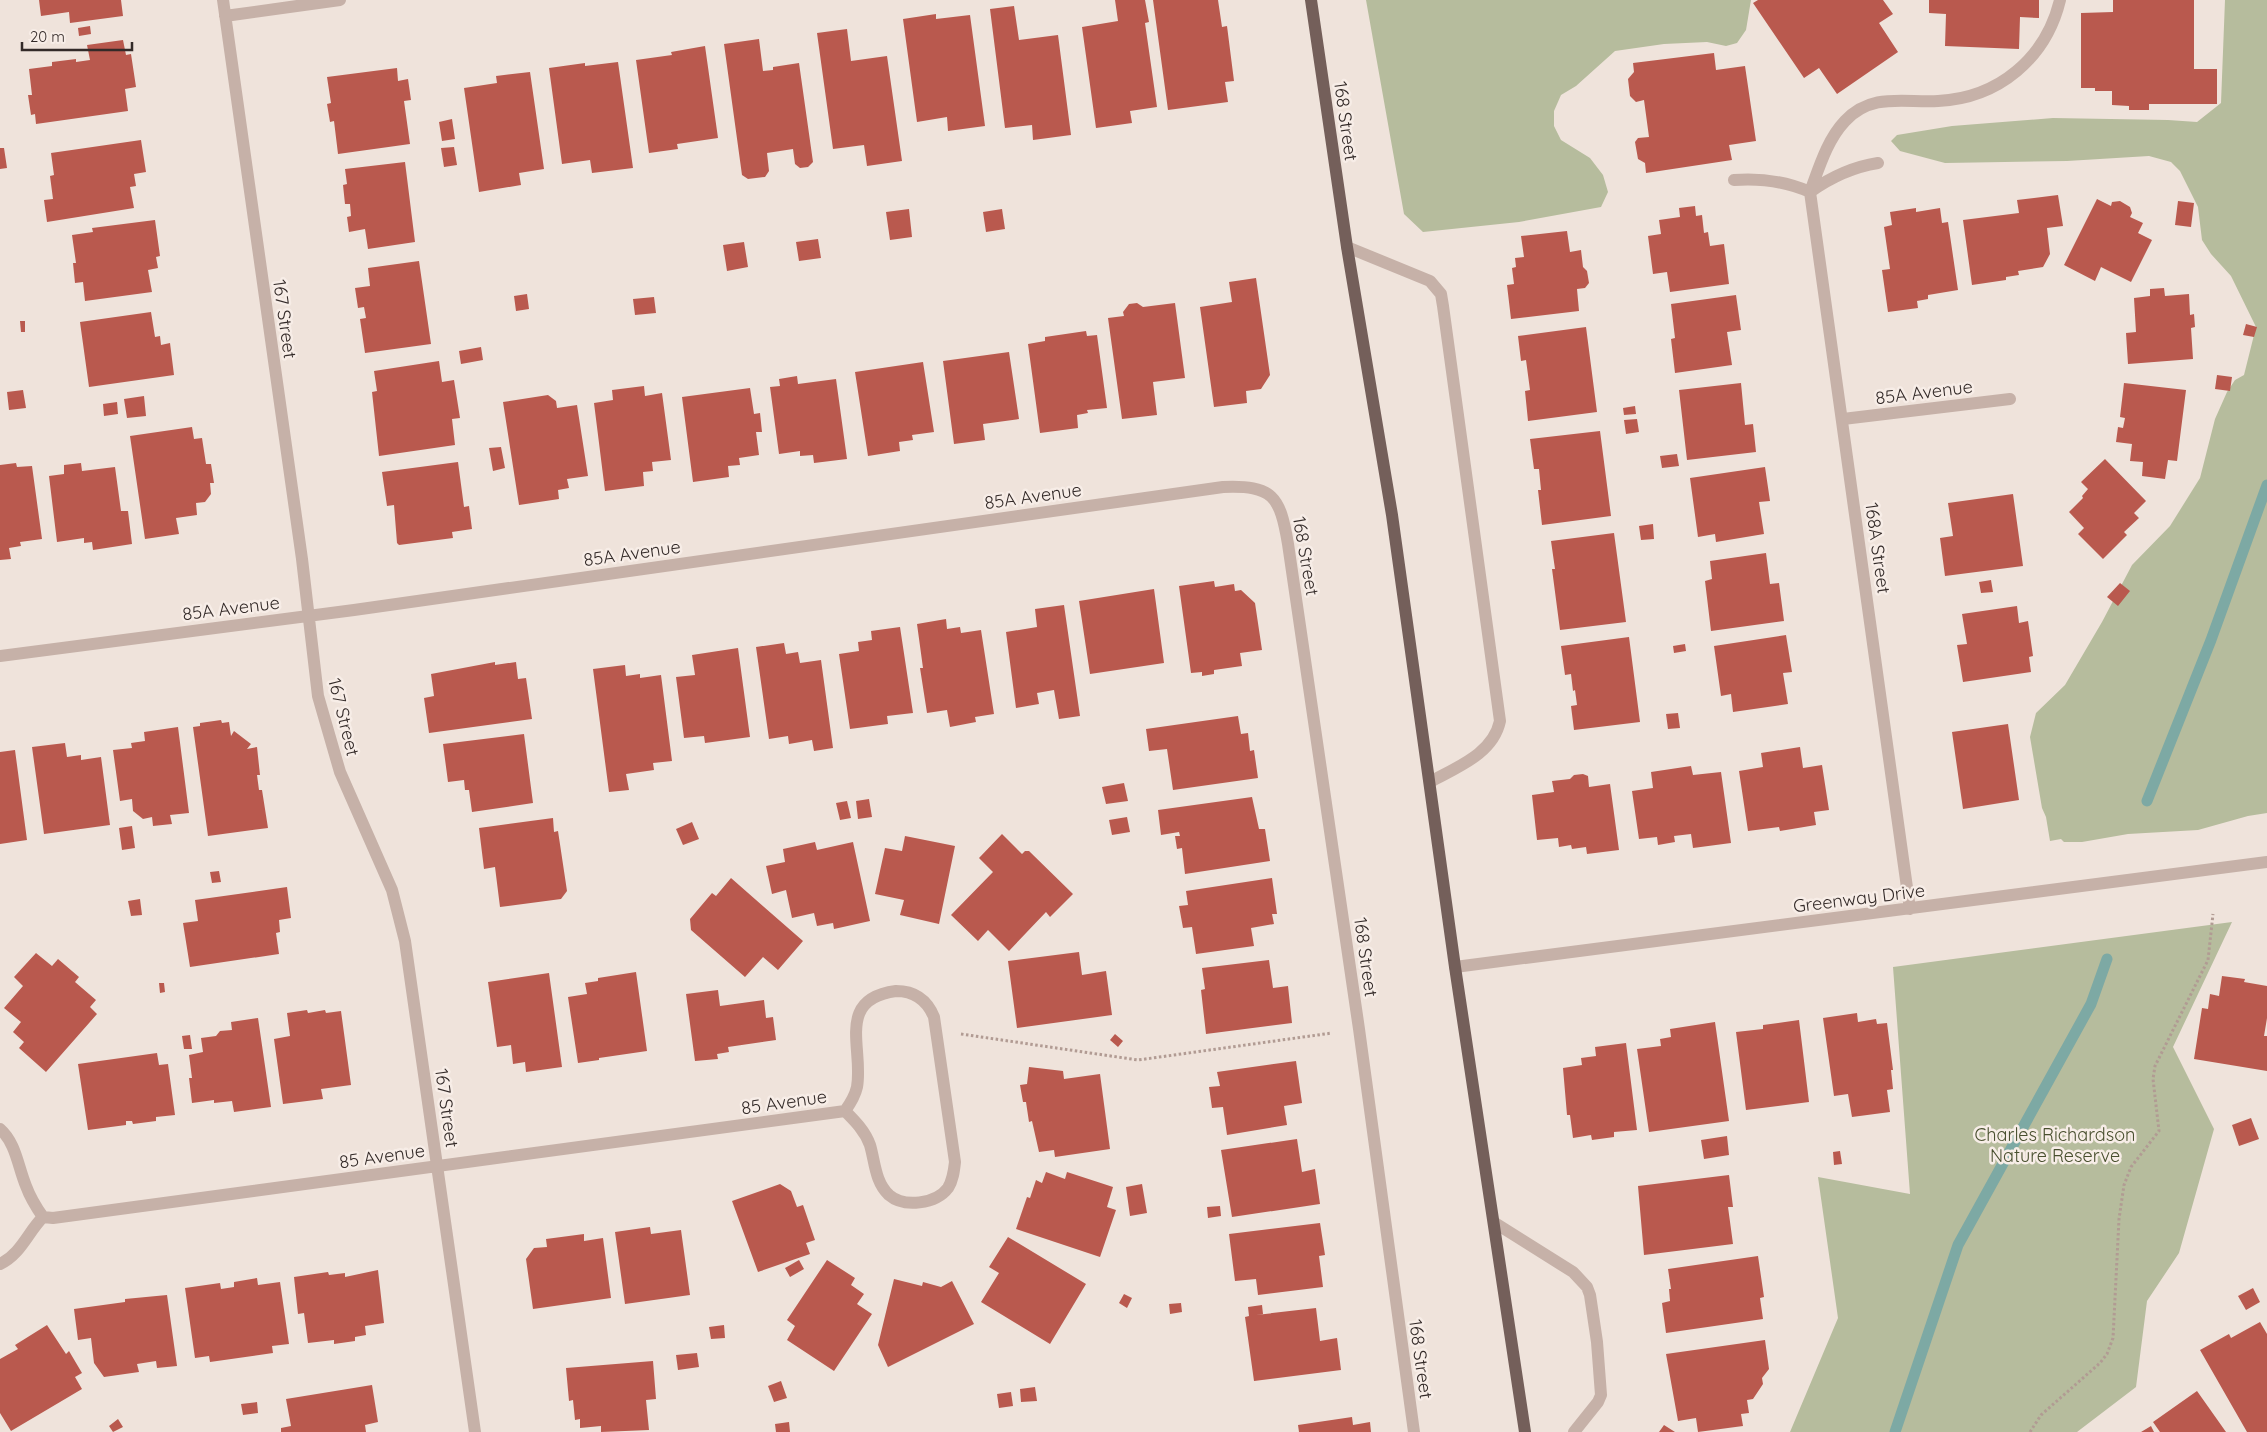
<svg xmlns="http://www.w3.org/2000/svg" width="2267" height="1432" font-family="Quicksand,sans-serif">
	<rect width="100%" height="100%" fill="#efe3db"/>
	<path fill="#b6bc9d" d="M1366 0H1751L1746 30 1737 43 1726 46 1707 42 1664 44 1615 51 1576 86 1561 95 1554 111V126L1561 140 1590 158 1603 175 1608 192 1601 207 1519 222 1423 232 1404 214Z
		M2225 0H2267V813L2248 816 2198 830 2128 834 2082 842H2064L2061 839 2050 841 2046 817 2042 808 2030 737 2036 713 2065 685 2102 622 2132 565 2170 526 2200 478 2215 419 2227 392 2235 380 2244 375 2256 327 2231 276 2211 254 2202 240 2198 207 2180 171 2171 162 2149 156 2067 161 1945 163 1900 151 1891 141 1897 135 1952 126 2053 118 2168 120 2197 122 2221 103Z
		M2232 922 2173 1047 2214 1129 2179 1253 2147 1301 2136 1387 2077 1432H1790L1838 1318 1818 1177 1910 1194 1893 967Z"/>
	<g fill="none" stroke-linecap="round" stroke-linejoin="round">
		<path stroke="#7da9a4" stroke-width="11" d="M2147 801 2211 640 2267 485
			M1895 1432 1958 1245 2091 1004 2107 959"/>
	</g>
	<path fill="#b9594e" d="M39 0H121L123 16 70 23 69 12 41 16Z
		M1115 0H1145L1149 22 1145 23 1157 107 1130 111 1132 123 1096 128 1082 27 1118 21Z
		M1153 0H1218L1222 27 1227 26 1234 81 1225 82 1228 102 1168 110Z
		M1758 0H1883L1893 14 1879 23 1898 52 1837 94 1819 68 1804 78 1753 3Z
		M1929 0H2039V18L2020 17 2019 49 1945 46 1946 14 1929 13Z
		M2113 0H2194V69H2217V104H2149V110H2129V106L2112 105V91H2095V88H2081V13L2113 12Z
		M1014 6 1019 40 1058 35 1071 135 1033 140 1032 125 1005 128 990 9Z
		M936 14V19L970 15 985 126 948 131 947 117 917 122 903 19Z
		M90 26 91 34 79 36 78 28Z
		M847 29 851 61 887 56 902 161 867 166 864 145 833 149 817 33Z
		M759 39 763 71 773 70V67L799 63 813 162 808 167 800 168 795 164 793 149 767 153 769 171 765 177 748 179 742 175 724 44Z
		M123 40 126 55 131 54 136 87 125 89 128 111 36 124 35 114 31 115 28 95H32L29 69 52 66V62L76 59V62L90 60 87 45Z
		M705 46 718 138 677 144 678 149 649 153 636 60 672 55 671 52Z
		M1714 53 1716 70 1745 66 1756 141 1729 145 1732 160 1646 173 1645 163 1638 159 1635 142 1638 138 1649 137 1644 100 1636 102 1630 96 1628 79 1634 72 1633 63Z
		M618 62 633 168 592 173 590 160 562 164 549 68 585 63V66Z
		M397 68 398 81 408 79 411 100 404 101 410 144 338 154 334 121 330 122 327 104 331 103 327 77Z
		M530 72 544 169 519 173 521 185 479 192 464 88 497 83 496 76Z
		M452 119 455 139 442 141 439 122Z
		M141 140 146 172 134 174 136 186 130 187 134 208 47 222 44 200 53 199 50 176 54 175 51 153Z
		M454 147 457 165 444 167 441 148Z
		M0 148H4L7 168 0 169Z
		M405 162 415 242 368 249 365 229 349 232 347 217 351 216 350 204H345L343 185 347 184 345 169Z
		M2058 195 2063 226 2047 228 2050 254 2043 267 2018 271 2019 275 2006 277V280L1972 285 1963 220 2019 213 2017 200Z
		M2097 199 2111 206 2112 202 2120 201 2130 207 2132 213 2130 217 2143 223 2138 233 2152 240 2131 282 2101 267 2095 281 2064 265Z
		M2178 201 2194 203 2191 227 2175 225Z
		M1695 206 1696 216 1702 215 1704 233 1708 232 1710 246 1724 244 1729 284 1670 292 1667 272 1653 274 1648 236 1661 234 1659 220 1680 217 1679 208Z
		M1916 208V212L1940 208 1942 223 1948 222 1958 290 1928 295V299L1917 301 1918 308 1888 312 1882 270 1890 269 1884 227 1892 225 1890 212Z
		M909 209 912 237 890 240 886 212Z
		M1002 209 1005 229 986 232 983 212Z
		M155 220 160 256 156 257 158 268 148 270 152 292 85 301 83 282 75 283 73 263H76L72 235 93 232 92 228Z
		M1567 231 1570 252 1581 250 1583 267 1587 271 1589 283 1585 288 1577 289 1579 311 1511 319 1507 285 1514 284 1512 268 1516 267 1515 258 1524 257 1521 236Z
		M818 239 821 258 799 261 796 242Z
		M744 242 748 267 727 271 723 245Z
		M419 261 431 344 365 353 360 319 366 318 364 307 358 308 355 288 370 286 368 268Z
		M1256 278 1270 375 1261 389 1246 391 1247 403 1214 407 1200 307 1232 302 1229 282Z
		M2164 288 2165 296 2189 294 2190 315 2194 314 2195 327 2191 328 2193 359 2128 364 2126 333 2136 332 2134 298 2150 296V289Z
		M527 294 529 309 516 311 514 296Z
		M1736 295 1741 330 1727 332 1732 365 1675 373 1671 339 1675 338 1671 304Z
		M654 297 656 313 635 315 633 299Z
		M1137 303 1143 307 1175 303 1185 378 1153 382 1157 415 1122 419 1108 318 1124 316 1123 312 1129 304Z
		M151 312 155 337 160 336 161 345 170 343 174 375 89 387 80 322Z
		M20 321H25V332H21Z
		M2246 324 2257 327 2254 337 2243 335Z
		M1586 327 1597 412 1528 421 1525 391 1530 390 1526 360 1521 361 1518 336Z
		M1086 331 1087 336 1097 335 1107 408 1087 410 1088 413 1077 415 1078 428 1040 433 1028 344 1045 341V337Z
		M481 347 483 360 461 364 459 351Z
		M1009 352 1019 419 983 424 985 440 954 444 943 361Z
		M439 361 442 382 454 380 460 418 452 419 455 445 379 456 372 392 377 391 374 371Z
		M923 362 934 432 912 435 913 440 899 442 900 451 868 456 855 372Z
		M2217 375 2232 377 2230 391 2215 389Z
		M797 376 798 384 836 379 847 459 814 463 813 455 800 456V451L779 454 770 387 780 386 779 379Z
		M1741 383 1745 425 1753 424 1756 452 1687 460 1679 390Z
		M2124 383 2186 390 2177 461 2168 460 2165 479 2142 476 2143 462 2130 461 2132 444 2116 442 2118 427 2123 428 2125 418 2120 417Z
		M644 386 645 396 662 393 671 460 652 462 653 471 643 472 644 486 605 491 594 403 613 400 612 390Z
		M750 388 754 414 760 413 762 432H756L759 455 739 458 740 465 728 466 729 477 693 482 682 397Z
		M23 390 26 408 9 410 7 392Z
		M548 395 556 401 557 408 577 405 588 476 567 479 569 488 558 490 559 499 519 505 503 402Z
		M144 396 146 416 127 418 124 399Z
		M117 402 118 414 104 416 103 404Z
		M1635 406 1636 414 1624 415 1623 408Z
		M1637 419 1639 432 1626 434 1624 420Z
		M192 427 194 439 202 438 206 464H211L214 483H210L211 494 205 502 196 503 197 515 176 518 179 534 145 539 130 436Z
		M1600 431 1611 516 1542 525 1538 490H1541L1539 469H1534L1530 439Z
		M501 447 505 468 493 471 489 448Z
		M1677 454 1679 466 1662 468 1660 456Z
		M2105 459 2146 501 2134 513 2139 518 2124 532 2127 535 2103 559 2078 534 2084 528 2069 512 2083 498 2082 496 2088 489 2081 482Z
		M458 462 464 507 469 506 472 529 452 532 453 538 399 545 397 543 394 505 387 506 382 472Z
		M16 463 17 467 32 466 42 539 20 542 21 546 9 548 11 559 0 560V465Z
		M81 463 82 471 115 467 121 511H128L132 544 93 550 92 542 84 543V538L57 542 49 476 64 474V465Z
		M1765 467 1770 501 1759 502 1764 534 1716 542 1715 534 1698 537 1690 478Z
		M2013 494 2023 566 1945 576 1940 538 1953 536 1948 503Z
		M1653 524 1654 539 1641 540 1639 526Z
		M1614 533 1626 622 1560 630 1552 569H1555L1551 541Z
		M1766 553 1770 584 1779 583 1784 621 1711 631 1705 581 1712 579 1710 561Z
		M1991 580 1993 592 1981 593 1979 582Z
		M1214 581 1215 587 1234 584 1235 591 1241 590 1255 603 1262 650 1240 653 1242 666 1214 670V674L1202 676V672L1191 673 1179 586Z
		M2120 583 2130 591 2118 606 2107 597Z
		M1154 589 1164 663 1090 674 1079 601Z
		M1064 605 1080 716 1059 719 1054 690 1037 693 1039 704 1016 708 1006 632 1037 627 1035 609Z
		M2017 606 2019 623 2028 621 2033 656 2029 657 2031 672 1963 682 1957 645 1967 644 1962 614Z
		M946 619 947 629 960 627 961 633 981 630 994 714 975 717 976 722 950 727 947 710 927 713 920 668H923L917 624Z
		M900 627 913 713 887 716 888 724 850 729 839 654 859 651 858 642 872 640 871 631Z
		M1786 635 1792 672 1783 673 1788 704 1733 712 1731 694 1721 696 1714 646Z
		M1629 637 1640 722 1574 730 1571 706 1577 705 1575 690 1573 691 1571 674 1565 675 1561 646Z
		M784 643 786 654 798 652 800 663 821 660 833 748 814 751 812 740 789 744 788 736 769 739 756 647Z
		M1685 644 1686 651 1674 653 1673 646Z
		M738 648 750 737 705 743 704 736 684 738 676 677 695 675 692 655Z
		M495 662V665L516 662 518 679 526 678 532 719 429 733 424 698 434 696 431 674Z
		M625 665 626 676 640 674V678L661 675 672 761 653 763 654 770 626 774 629 790 609 792 593 669Z
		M1678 713 1680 728 1668 729 1666 714Z
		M1238 716 1241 734 1248 733 1250 751 1254 750 1258 778 1173 790 1167 749 1149 751 1146 729Z
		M221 720 222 723 229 722 231 736 234 731 251 744 247 749 257 747 260 775H257L259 790H262L268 828 208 836 193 727 200 726V723Z
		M2008 724 2019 800 1963 809 1952 732Z
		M178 727 189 813 170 815 172 824 153 826 152 817 143 819 133 811 132 799 120 801 113 750 132 748 131 743 145 741 144 732Z
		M524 734 533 803 472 812 469 790H465L464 780 448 782 443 744Z
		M65 743 67 757 81 755V760L101 757 110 825 44 834 32 747Z
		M1800 747 1803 768 1822 765 1829 810 1814 812 1816 825 1780 831 1779 827 1748 831 1739 771 1763 767 1761 753Z
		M15 750 27 840 0 844V752Z
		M1691 766 1693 775 1721 772 1731 843 1693 848 1691 834 1674 836 1675 842 1658 845 1657 837 1639 839 1632 791 1653 788 1651 772Z
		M1583 774 1588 776 1589 787 1610 784 1619 850 1587 854 1586 847 1572 849 1571 845 1559 847 1558 838 1537 840 1532 795 1554 792 1552 781 1570 779 1574 775Z
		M1124 783 1128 801 1106 804 1102 787Z
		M1252 797 1259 829H1265L1270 861 1185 874 1182 848 1177 849 1175 836H1180L1179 832 1161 835 1158 810Z
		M869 799 872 817 858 819 856 801Z
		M847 801 851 818 840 820 836 803Z
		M1127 817 1130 832 1112 835 1109 820Z
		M553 818 554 832 558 831 567 891 561 899 500 907 495 867 484 869 479 828Z
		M692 822 699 839 683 845 676 829Z
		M132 826 135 848 122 850 119 828Z
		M1002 834 1022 854 1025 851H1029L1073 894 1050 917 1046 912 1009 951 988 930 978 941 951 915 993 872 979 858Z
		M905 836 955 846 939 924 900 915 904 900 875 894 885 848 902 851Z
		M815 842 817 850 853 842 870 921 834 929 833 923 817 926 814 913 792 918 786 890 772 894 766 866 785 862 783 849Z
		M219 871 221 882 212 883 210 872Z
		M731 878 803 941 778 970 763 957 745 977 691 930 690 919 712 893 716 896Z
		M1272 878 1277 914H1272L1274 924 1251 928 1254 946 1196 954 1192 927 1183 928 1179 906 1188 905 1186 891Z
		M287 887 291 918 279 920 280 932 276 933 279 954 190 967 183 923 198 921 195 900Z
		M140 899 142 915 131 916 128 901Z
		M1079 952 1082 975 1106 971 1112 1015 1017 1028 1008 961Z
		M36 953 52 966 58 959 79 977 75 982 96 1000 90 1007 97 1014 46 1072 19 1048 24 1042 13 1032 21 1022 4 1008 23 986 14 977Z
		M1269 960 1273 988 1288 986 1292 1023 1206 1034 1201 990 1205 989 1202 968Z
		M636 972 647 1051 599 1058V1060L578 1063 568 997 587 994 585 983 598 981V978Z
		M549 973 562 1067 526 1072 525 1062 513 1064 511 1045 497 1047 488 982Z
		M2222 976 2245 979 2244 982 2267 986V1018L2264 1036H2267V1071L2194 1059 2202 1008 2208 1009 2210 994 2219 996Z
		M159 983H164L165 992 160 993Z
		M718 990 720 1006 764 1000 766 1018 773 1017 776 1040 728 1047 729 1052 717 1054 718 1059 695 1061 686 994Z
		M307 1010 308 1013 325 1010 326 1013 341 1011 351 1085 321 1089 323 1099 283 1104 274 1039 290 1036 287 1013Z
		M1857 1013 1858 1022 1876 1019 1877 1024 1887 1023 1893 1070H1891L1893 1089 1887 1090 1890 1112 1852 1117 1848 1094 1834 1096 1823 1018Z
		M258 1018 271 1107 234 1112 232 1101 214 1103V1100L192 1103 189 1078H192L189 1055 203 1052 201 1038 216 1036 220 1031 232 1030 231 1022Z
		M1799 1020 1809 1102 1746 1110 1736 1032 1763 1029V1025Z
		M1715 1022 1729 1121 1649 1132 1637 1049 1661 1046 1660 1039 1671 1037 1670 1029Z
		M1115 1034 1123 1041 1118 1047 1110 1040Z
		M190 1035 192 1049H184L182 1036Z
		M1626 1043 1637 1130 1614 1132V1137L1592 1140 1591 1135 1573 1138 1570 1115H1567L1563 1068 1582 1065 1581 1058 1596 1056 1595 1047Z
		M157 1053 159 1065 168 1064 175 1115 156 1117V1121L133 1124 132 1121H126V1125L88 1130 78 1064Z
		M1296 1061 1302 1103 1284 1106 1287 1125 1227 1135 1223 1107 1212 1108 1209 1087 1220 1086 1217 1072Z
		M1029 1067 1063 1071 1064 1079 1100 1074 1110 1149 1055 1157 1054 1150 1039 1152 1032 1121 1029 1122 1026 1102H1023L1020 1085 1027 1084Z
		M2251 1118 2259 1139 2239 1146 2232 1125Z
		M1727 1136 1729 1155 1704 1159 1701 1140Z
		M1297 1139 1302 1172 1315 1169 1320 1204 1232 1217 1221 1150Z
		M1840 1151 1842 1164 1834 1165 1833 1152Z
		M1046 1172 1065 1179 1067 1172 1113 1187 1107 1207 1116 1210 1100 1257 1016 1229 1027 1197 1030 1198 1036 1180 1042 1183Z
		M1729 1175 1733 1207H1728L1733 1244 1644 1255 1638 1186Z
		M780 1184 791 1191 797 1207 803 1205 815 1240 806 1243 810 1254 758 1272 732 1201Z
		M1142 1184 1147 1213 1130 1216 1126 1187Z
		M1220 1206 1221 1216 1208 1218 1207 1207Z
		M1320 1223 1325 1255 1319 1256 1323 1287 1258 1295 1256 1279 1235 1281 1229 1234Z
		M650 1227 651 1234 681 1230 690 1295 625 1304 615 1232Z
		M584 1234V1241L603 1238 611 1298 533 1309 526 1259 534 1248 547 1247 546 1239Z
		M1008 1237 1086 1284 1050 1344 981 1302 999 1273 989 1267Z
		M1758 1256 1764 1297 1760 1298 1763 1319 1666 1333 1662 1303 1670 1301 1669 1289H1671L1668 1269Z
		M799 1260 804 1269 790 1277 785 1268Z
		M827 1260 855 1278 851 1285 864 1294 857 1304 872 1314 834 1371 787 1340 795 1326 787 1320Z
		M378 1270 384 1323 365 1326 366 1335 355 1337V1341L334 1344V1340L308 1343 304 1313 298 1314 294 1277 328 1272 329 1275 345 1273V1277Z
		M257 1278 258 1285 280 1282 289 1344 272 1346 273 1353 210 1362 209 1356 195 1358 185 1288 220 1283 221 1289 234 1287V1282Z
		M894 1279 922 1286 923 1282 941 1287 952 1281 974 1324 888 1367 878 1345Z
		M2253 1288 2260 1302 2246 1310 2238 1296Z
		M1124 1294 1132 1298 1127 1308 1119 1303Z
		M167 1295 177 1366 157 1368 156 1361 137 1364 139 1372 104 1377 94 1363 91 1338 78 1340 74 1309 125 1302V1299Z
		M1181 1303 1182 1312 1170 1314 1169 1304Z
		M1262 1305 1263 1314 1256 1315 1316 1308 1320 1341 1337 1338 1341 1370 1254 1381 1245 1317 1249 1316 1248 1307Z
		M2260 1322 2267 1334V1432H2247L2200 1350 2229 1334 2231 1338Z
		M47 1325 66 1354 69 1351 82 1373 75 1377 82 1389 11 1431 0 1413V1359L18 1349 15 1345Z
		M724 1325 725 1338 711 1339 709 1327Z
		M1765 1340 1769 1369 1762 1378 1763 1384 1753 1399 1747 1400 1749 1413 1741 1414 1743 1426 1698 1432 1696 1418 1678 1421 1666 1354Z
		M697 1353 699 1367 678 1370 676 1355Z
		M653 1361 656 1399 646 1400 649 1430 601 1432V1426L580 1428V1419L575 1420 573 1400 569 1401 566 1368Z
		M781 1381 787 1398 774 1402 768 1386Z
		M372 1385 378 1422 365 1425 366 1432H281V1428L291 1426 286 1399Z
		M1035 1387 1037 1401 1021 1402 1020 1389Z
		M2197 1391 2226 1432H2160L2153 1422Z
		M1011 1392 1013 1406 999 1408 997 1394Z
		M257 1402 258 1413 243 1415 241 1404Z
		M1352 1417 1353 1425 1370 1422 1371 1432H1299L1298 1425Z
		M118 1419 123 1427 113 1432 109 1426Z
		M789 1422 790 1432H776L775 1424Z
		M1664 1425 1675 1432H1659Z
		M2151 1426 2154 1432H2141Z"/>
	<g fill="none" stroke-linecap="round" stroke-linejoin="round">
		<path stroke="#b19b93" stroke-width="3" stroke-dasharray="2.5 2.5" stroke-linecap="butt" d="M961 1034 1138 1060 1332 1033
			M2030 1432 2041 1415 2100 1363 2107 1354 2113 1338 2119 1219 2124 1185 2131 1167 2159 1131 2153 1079 2155 1066 2208 960 2213 914"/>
		<path stroke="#c6b1a8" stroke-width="12" d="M223 0 302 559 318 696 340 772 392 890 405 941 475 1432
			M225 16 340 0
			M1734 180C1761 178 1785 181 1810 192
			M1810 192C1831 177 1852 167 1878 163
			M1347 247 1430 281 1441 294 1443 306 1500 721C1493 754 1457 767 1430 782
			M1843 419 2010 399
			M0 656 354 610 1223 487C1273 485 1280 496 1288 544L1359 1029 1414 1432
			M1910 909 1810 192C1819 168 1827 140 1845 121 1872 92 1905 103 1938 101 1999 98 2046 58 2060 0
			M1455 967 2267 862
			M896 991C914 991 927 1000 934 1017L955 1162C954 1171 953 1180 948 1188 936 1204 904 1208 889 1195 875 1182 875 1162 870 1145 865 1131 855 1121 845 1111 850 1104 855 1096 857 1087 864 1049 835 999 896 991Z
			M0 1129C16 1143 18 1167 26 1186 30 1197 36 1207 43 1217L53 1218 845 1111
			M1495 1223 1573 1272 1587 1287 1590 1295 1597 1342 1601 1395 1598 1402 1574 1432
			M0 1264C21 1254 28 1232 43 1217"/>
		<path stroke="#745f5a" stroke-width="12" d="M1311 0 1347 247 1392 515 1455 967 1525 1432"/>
	</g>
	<g text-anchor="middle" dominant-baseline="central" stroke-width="5" stroke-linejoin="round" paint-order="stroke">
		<g font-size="18" fill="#332a28" stroke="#f7ede7">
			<text transform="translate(1346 121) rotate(82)">168 Street</text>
			<text transform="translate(285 319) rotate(82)">167 Street</text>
			<text transform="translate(1924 392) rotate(-7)">85A Avenue</text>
			<text transform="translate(1033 496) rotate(-8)">85A Avenue</text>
			<text transform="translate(1878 548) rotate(82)">168A Street</text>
			<text transform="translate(632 553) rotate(-8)">85A Avenue</text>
			<text transform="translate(1306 556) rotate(80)">168 Street</text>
			<text transform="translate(231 608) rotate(-7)">85A Avenue</text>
			<text transform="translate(344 717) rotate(76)">167 Street</text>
			<text transform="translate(1859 898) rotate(-7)">Greenway Drive</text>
			<text transform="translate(1366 957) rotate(82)">168 Street</text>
			<text transform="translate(784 1102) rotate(-8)">85 Avenue</text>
			<text transform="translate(447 1108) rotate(82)">167 Street</text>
			<text transform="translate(382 1156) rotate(-8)">85 Avenue</text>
			<text transform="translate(1421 1359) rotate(82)">168 Street</text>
		</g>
		<g font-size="18" fill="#484f2e" stroke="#f7ede7">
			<text x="2055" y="1134">Charles Richardson<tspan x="2055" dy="21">Nature Reserve</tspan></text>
		</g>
	</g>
	<path d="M22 42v8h110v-8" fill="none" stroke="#332a28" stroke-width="2.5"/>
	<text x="30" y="42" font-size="15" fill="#332a28" stroke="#f7ede7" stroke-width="4" paint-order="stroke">20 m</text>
</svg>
